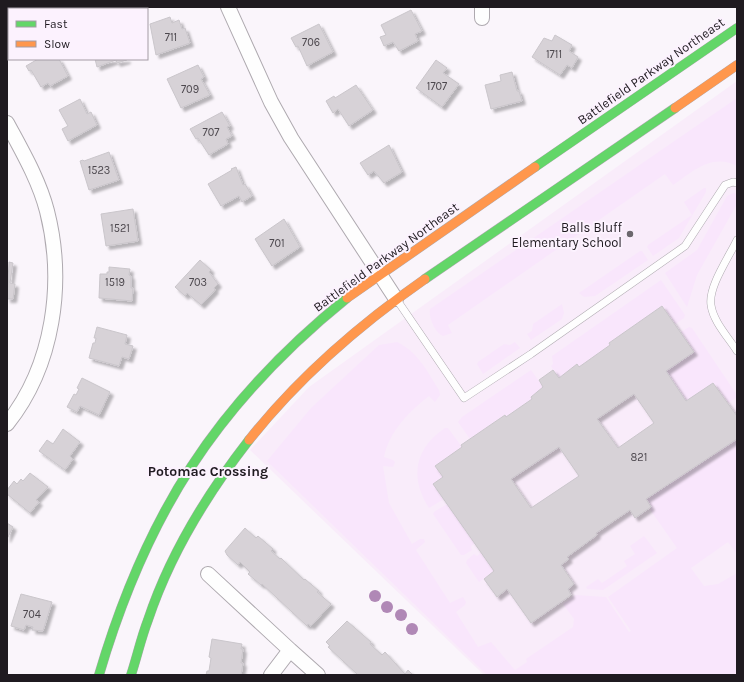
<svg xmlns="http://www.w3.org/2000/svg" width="744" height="682" font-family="Karla,sans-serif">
	<defs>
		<filter id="shadow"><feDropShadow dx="3.5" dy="3.5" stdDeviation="1" flood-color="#0004"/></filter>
	</defs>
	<rect width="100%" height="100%" fill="#faf5fb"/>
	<path fill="#f9ecfa" d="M737 81V675H484L250 450 309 387Z"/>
	<path fill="#f9e6fc" d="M737 98V166C711 153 694 171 673 185L665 174 448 325 452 333 443 336C435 333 428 317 430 309Z
		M704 188H706V192L679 238 653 256 647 247 648 245 692 215 684 202Z
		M733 193 737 194V204L697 275 687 307 665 273 697 250 727 196Z
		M640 251H642L648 260 595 296 584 297 579 293Z
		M661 280 685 315 684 318 674 325 662 306 609 343 610 345 579 367 577 364 559 378 551 366 553 364 552 356Z
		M562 304 564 313 562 319 531 340 527 334 532 331 533 324Z
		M689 327 692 328 737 395V397L728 403 713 383 686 401 666 371 693 352 681 332Z
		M397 342C418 352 427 371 439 390L440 395 435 402 429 396C409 412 390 430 384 457L393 460 395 462 393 467 383 466 389 503 412 544 420 539H424L425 542 416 550 450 603 463 597 466 602 465 605 456 612 478 647 491 642 515 670 527 662 526 659 573 627 574 619 563 604 575 595 606 597 629 632 631 631 608 597 677 548 649 508 650 507 646 499 737 439V554L728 542 691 568 704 586 718 584 737 573V675H487L267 461 311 408 379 345Z
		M515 342 520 348 483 374 477 364 478 362 504 344 510 345Z
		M531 370 543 387 531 397 532 399 506 417 504 415 470 439 458 422 462 417Z
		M445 428H448L462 447 435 466 443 477 433 484 444 499 429 508C409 477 415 448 445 428Z
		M447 504 474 543 471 547 472 550 464 555H461L433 514 434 512Z
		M644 536 657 553 603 590 587 589 586 587 598 579 602 583 627 566 624 561 635 554 630 546Z
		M481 553 494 571 479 582 466 563 467 560 474 554 477 556Z"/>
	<path fill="#d7d2d7" stroke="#cac6cb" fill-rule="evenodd" filter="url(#shadow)" d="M411 10 422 31 415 34 418 41 399 51 393 42 384 46 380 37 386 35 381 25Z
		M170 17 172 23 179 20 182 29 185 28 190 43 156 55 150 24Z
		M319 24 333 52 307 66 298 46 296 47 291 38Z
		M555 35 572 45 569 51 578 57 572 68 567 65 560 75 532 57 544 38 552 41Z
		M38 59H59L68 76 50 86 48 83 41 87 31 70 29 71 26 66Z
		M95 59H127V60L117 63 116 60 97 67Z
		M436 60 447 68 443 73 459 84 442 107 416 88Z
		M198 65 204 77 201 79 210 95 181 108 167 79Z
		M512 72 517 91H519L522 101 491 109 485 85 501 81 500 75Z
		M356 85 373 110 349 126 338 109 333 113 326 101 334 96 335 98Z
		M80 99 87 114 91 112 97 125 68 141 62 129 68 126 59 110Z
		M222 112 230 126 227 127 232 136 226 139 228 144 209 155 198 138 196 139 190 129Z
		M389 145 402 172 384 183 374 171 368 175 360 163Z
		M109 152 119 180 89 190 80 161 83 160 84 161Z
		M236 167 243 185 245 184 252 196 242 202 239 196 221 206 208 184 232 170 231 169Z
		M133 209 138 241 106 246 101 214Z
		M284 219 300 247 272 266 255 239Z
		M200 260 211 270 209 272 218 284 214 288 215 290 201 305 187 293 185 296 175 287Z
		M9 262 13 263 10 283 15 284 13 299H7Z
		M109 267 130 269 129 275 131 276V288H133L132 301 99 298 100 274H107V272H109Z
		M662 306 694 352 666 371 686 401 713 383 737 416V439L646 499 651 507 635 518 630 510 596 533 597 535 567 557 569 559 561 565 574 584 568 589 571 595 531 623 507 589 497 597 484 579 494 571 433 484 443 477 435 466 462 447 461 445 464 443 505 415 506 417 532 399 531 397 543 387 539 380 553 370 559 378 577 364 579 367 610 345 609 343ZM634 394 654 423 618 448 597 419ZM559 447 579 476 531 508 511 479Z
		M97 327 127 335 125 344 133 346 129 359 122 357 119 366 89 358 93 343H95L96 338H94Z
		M82 378 110 392 99 415 80 406 77 412 67 407 74 394 76 395 79 389 77 388Z
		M63 429 80 442 70 456 73 459 65 470 39 451 47 440 53 444Z
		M30 473 48 487 36 500 39 502 30 513 7 494V490L14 481 17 484 21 479 23 481Z
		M7 523 13 527 7 539Z
		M245 528 256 538 258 536 273 549 271 551 280 559 281 558 304 580 305 579 319 591 317 592 331 604 311 626 308 624 307 626 262 584 261 585 248 574 250 572 240 562 238 565 227 555 225 551Z
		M21 594 52 602 43 631 32 630 33 627 26 625 24 630 11 626Z
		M347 621 371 642 370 644 382 655 385 652 405 674 408 670 413 675H358L328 647 330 646 326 642Z
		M212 639 242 644 241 649H243L241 663H243L241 675H206L207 671H209L211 658 209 657Z"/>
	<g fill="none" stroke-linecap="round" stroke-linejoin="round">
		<defs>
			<path id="lane" d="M737 240C729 257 708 287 711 305 713 321 728 337 737 351
				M397 300 464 398 531 354 685 246 725 185 733 182 737 183"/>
			<path id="street" d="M228 7 271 102 291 138 396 299
				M48 9 54 7
				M482 18V7
				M7 25 9 24
				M7 123C22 151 39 180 47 211 65 282 54 365 7 424
				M208 574 290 650 271 675
				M290 650 318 675"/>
			<path id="fast" d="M535 167 737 28
				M425 279 675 108
				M99 675C146 515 216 404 347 298
				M131 675C137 657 141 638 148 620 170 554 207 494 249 440"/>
			<path id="slow" d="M675 108 737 65
				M347 298 535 167
				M249 440C299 377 359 325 425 279"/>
		</defs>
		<use href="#lane" stroke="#aea9af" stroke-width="8"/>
		<use href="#street" stroke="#aea9af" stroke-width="16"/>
		<use href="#fast" stroke="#aea9af" stroke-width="10"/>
		<use href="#slow" stroke="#aea9af" stroke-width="10"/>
		<use href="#lane" stroke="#fefefe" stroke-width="7"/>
		<use href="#street" stroke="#fefefe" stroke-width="14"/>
		<use href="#fast" stroke="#63d668" stroke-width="9"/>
		<use href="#slow" stroke="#ff974d" stroke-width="9"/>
	</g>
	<g fill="#b088b6">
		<circle cx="375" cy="596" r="6"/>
		<circle cx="387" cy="607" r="6"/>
		<circle cx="401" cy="615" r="6"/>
		<circle cx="412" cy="629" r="6"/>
	</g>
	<circle fill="#6c676d" stroke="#fcf2fe" stroke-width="1.5" cx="630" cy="234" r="4"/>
	<g text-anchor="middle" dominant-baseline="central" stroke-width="4" stroke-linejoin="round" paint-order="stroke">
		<g font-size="11" fill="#4d484e">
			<text x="171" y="37">711</text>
			<text x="311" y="42">706</text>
			<text x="554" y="54">1711</text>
			<text x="437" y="86">1707</text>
			<text x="190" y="89">709</text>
			<text x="211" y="132">707</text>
			<text x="99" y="170">1523</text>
			<text x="120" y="228">1521</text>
			<text x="277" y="243">701</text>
			<text x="115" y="282">1519</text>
			<text x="198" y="282">703</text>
			<text x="639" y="457">821</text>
			<text x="32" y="614">704</text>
		</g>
		<g font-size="13" fill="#1f1a20" stroke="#fcf2fe">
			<text transform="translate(651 71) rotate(-35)">Battlefield Parkway Northeast</text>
			<text transform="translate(386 257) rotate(-36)">Battlefield Parkway Northeast</text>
		</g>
		<g font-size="13" fill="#1f1a20" stroke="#fcf2fe" text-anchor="end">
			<text x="622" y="227">Balls Bluff<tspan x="622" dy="15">Elementary School</tspan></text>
		</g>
		<g font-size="14" font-weight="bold" fill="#1f1a20" stroke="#fcf2fe">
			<text x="208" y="471">Potomac Crossing</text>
		</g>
	</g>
	<rect width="744" height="682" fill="none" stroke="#1f1a20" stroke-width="16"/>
	<rect x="8" y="8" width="140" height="52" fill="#fcf2fe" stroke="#a49ca5"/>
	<rect x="16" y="21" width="20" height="6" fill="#63d668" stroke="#a49ca5"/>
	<text x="44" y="28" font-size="12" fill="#1f1a20">Fast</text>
	<rect x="16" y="41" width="20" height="6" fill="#ff974d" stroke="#a49ca5"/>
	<text x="44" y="48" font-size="12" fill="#1f1a20">Slow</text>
</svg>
